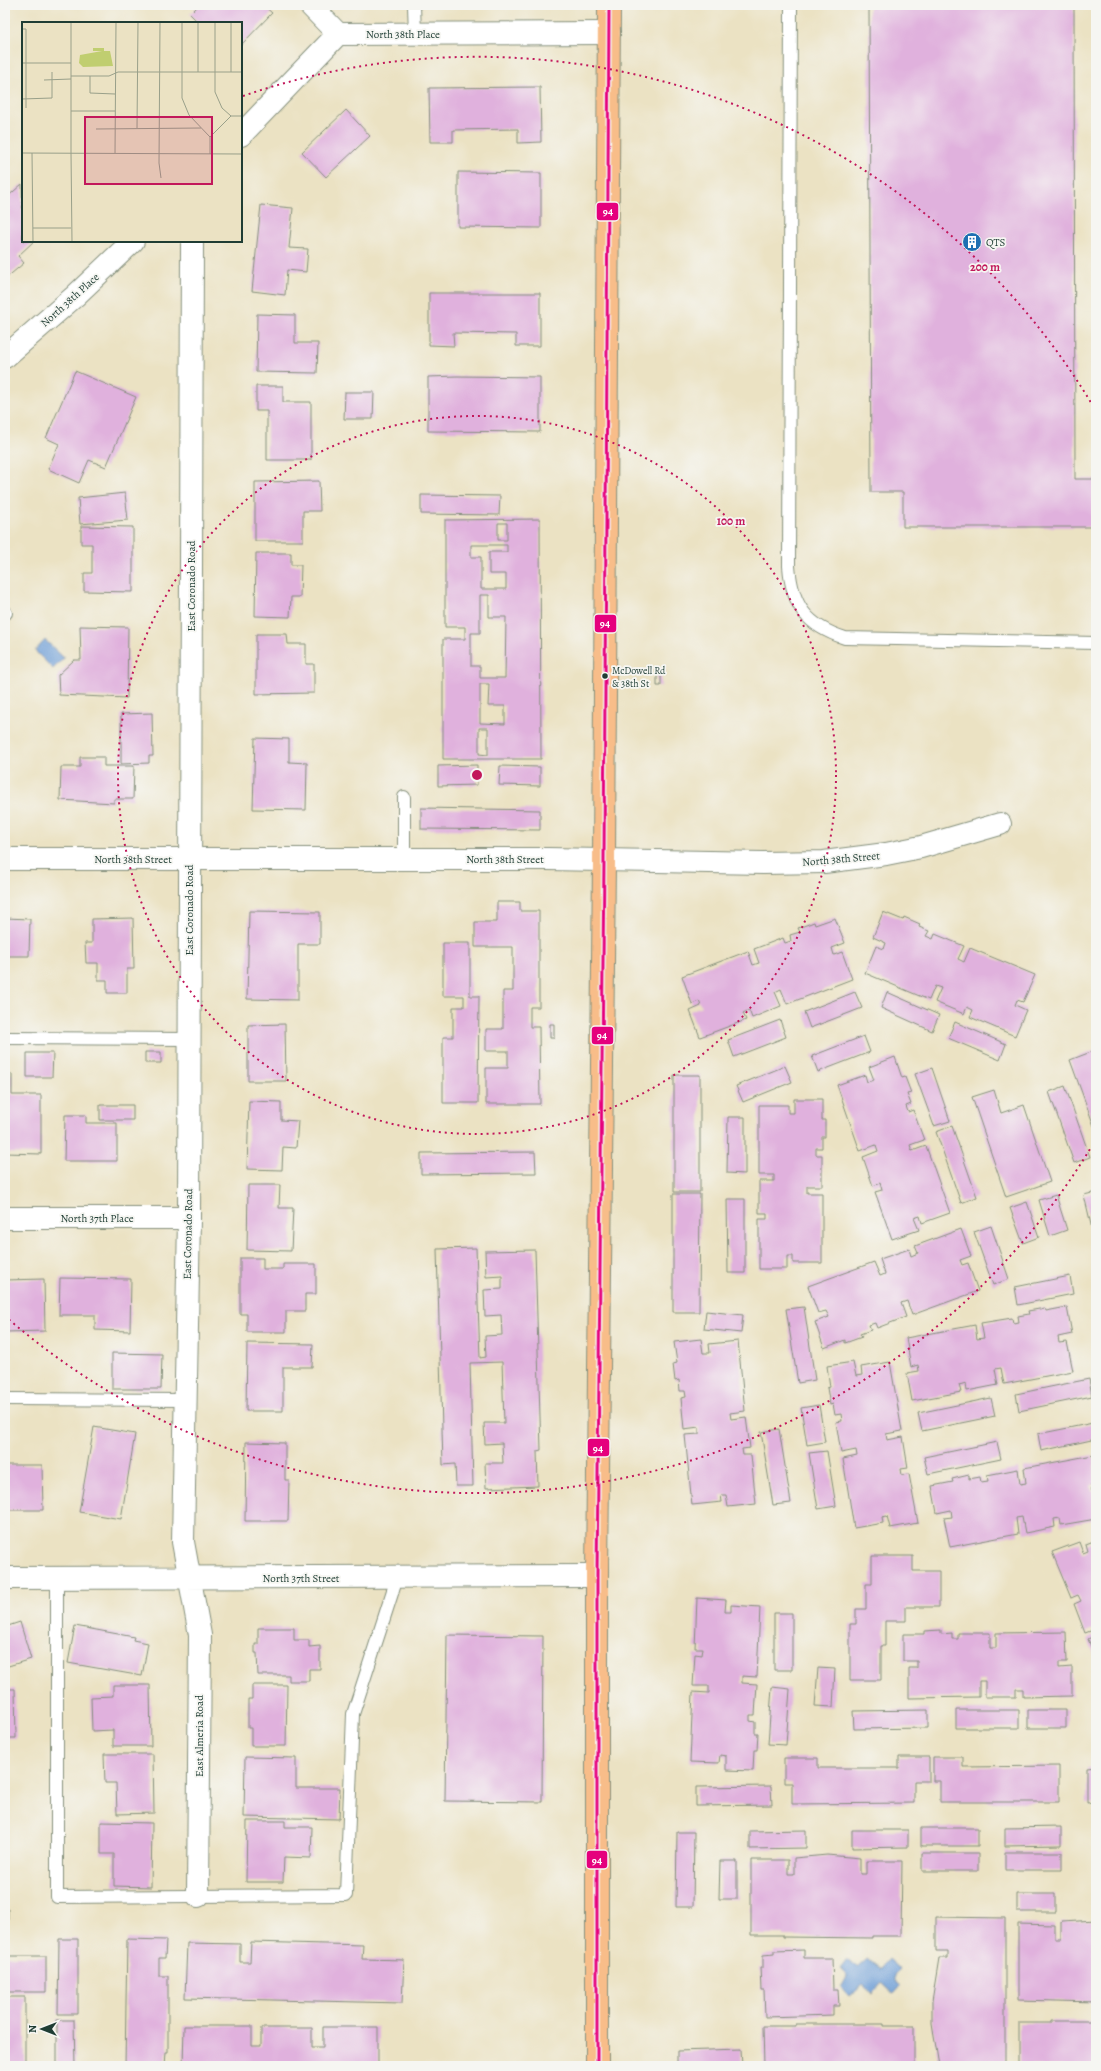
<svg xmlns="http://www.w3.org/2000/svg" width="1101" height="2071" font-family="Alegreya,serif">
	<rect width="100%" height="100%" fill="#f6f6f2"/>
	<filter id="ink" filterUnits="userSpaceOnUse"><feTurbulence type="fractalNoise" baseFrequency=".025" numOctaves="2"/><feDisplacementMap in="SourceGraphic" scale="8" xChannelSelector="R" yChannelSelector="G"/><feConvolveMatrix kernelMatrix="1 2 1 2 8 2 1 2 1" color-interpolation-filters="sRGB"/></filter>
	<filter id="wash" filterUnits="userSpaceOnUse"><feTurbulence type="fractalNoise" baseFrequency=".012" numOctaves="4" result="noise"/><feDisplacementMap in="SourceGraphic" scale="16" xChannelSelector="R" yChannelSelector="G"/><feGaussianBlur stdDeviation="0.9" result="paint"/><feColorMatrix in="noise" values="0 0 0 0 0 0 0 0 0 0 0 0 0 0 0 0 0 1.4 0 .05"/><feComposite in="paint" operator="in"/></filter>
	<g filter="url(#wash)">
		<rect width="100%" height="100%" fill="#ebe2c3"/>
		<path fill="#6c9cd6" stroke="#466c85" d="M45 640 64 658 53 669 35 651Z
			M868 1959 880 1969 889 1959 900 1969 895 1975V1981L901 1986 894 1994 882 1983 873 1993 863 1984 849 1996 841 1987 846 1980 847 1976 840 1969 847 1960 858 1968Z"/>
		<g id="blocks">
			<path fill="#e0b1dd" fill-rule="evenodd" d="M199 5H263L272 13 241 45V23H199L190 14Z
				M869 5H1074L1075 479H1096V527H903V492H871Z
				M540 87 541 142 518 143V129L453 130V142H430L429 88Z
				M346 110 370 136 326 177 302 152Z
				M458 172 541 173V228L458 227Z
				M22 184 23 241H34L18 256 24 263 5 279V214L9 210 5 205V199Z
				M261 205 293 208 289 248 308 249 306 272 287 270 285 295 252 291Z
				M429 293H540V346H516V334L453 333 454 346 429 345Z
				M257 314 295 315V343H318L317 373 256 372Z
				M75 371 136 397 106 467 89 460 79 483 48 469 59 444 46 438Z
				M457 376 540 377V432L428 431V377Z
				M256 386H283V402H311V460H267V411H256Z
				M345 392H374L373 419H344Z
				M319 481 320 511H303V541H255V482Z
				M125 493 128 520 80 524 78 498Z
				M421 495 500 496 499 515 421 514Z
				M540 519 541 759H443V639H465V627H445V520ZM498 523H507V540H498ZM471 545H507V552H489V574H506V589H481V557H471ZM480 595H489V617H506L505 678H480V666H471V633H480ZM480 684H489L488 706H505V724L480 723ZM479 728H488V755L479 754Z
				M81 526 133 527V592L84 591V573H92V544H81Z
				M256 553H291V565H301L300 597H291L290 617 255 616Z
				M80 626 128 627 127 698 59 695 58 675 74 660H81Z
				M256 634H287L288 644H306V664H314V693L256 694Z
				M657 673H661V686H657Z
				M152 713 153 756H149V763L121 764V714Z
				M255 738 289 739V762L307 763 306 810 253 809Z
				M80 757H104V766H134L133 799H114V803L60 800 61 767H80Z
				M477 765V785L438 786V766Z
				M500 766 540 767V786L499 785Z
				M421 808 540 810V830L421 829Z
				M497 902H520V911H539V1007H530V1027H539L540 1104H486V1068H508V1051H486V1029H503V991H513V947H475V922H497Z
				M249 911 320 912V944H298V1000L247 999Z
				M883 912 903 920 904 917 920 924 919 927 929 931 926 936 933 939 935 934 964 946 958 959 964 962 970 948 1035 975 1023 1002 1017 1000 1015 1005 1026 1010 1015 1036 970 1017 973 1010 967 1007 964 1014 935 1002 941 988 935 986 929 1000 865 973 876 946 884 949 886 943 873 937Z
				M5 918 30 919 29 956H5Z
				M133 918 134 969H127V993H107V980H98V963H86L85 943H92V919Z
				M835 918 845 943 832 948 834 955 842 952 852 979 787 1004 781 989 775 992 781 1006 752 1018 749 1010 743 1013 746 1020 700 1037 690 1011 701 1006 699 1001 692 1004 682 976 748 951 753 965 759 963 754 949 783 938 785 943 791 941 790 935 800 932 798 928 814 922 815 925Z
				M443 943H470V996H479L478 1103H443V1037H453V1007H464V996H443Z
				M855 992 862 1008 810 1028 804 1012Z
				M887 992 939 1015 932 1031 881 1008Z
				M780 1020 786 1037 734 1057 728 1040Z
				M955 1022 1006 1044 1000 1060 948 1038Z
				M285 1024 286 1081H248V1025Z
				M550 1024H554V1038H550Z
				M864 1036 870 1052 818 1072 812 1056Z
				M1096 1050V1125L1094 1126 1070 1060Z
				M145 1052H161V1063H145Z
				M27 1053H53L52 1077H27Z
				M895 1057 902 1078 905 1077 911 1093 907 1094 911 1104 906 1106 908 1112 913 1110 924 1140 910 1145 912 1151 926 1146 950 1213 922 1223 920 1216 914 1218 919 1230 892 1239 875 1192 882 1190 880 1183 873 1186 863 1157 878 1151 876 1145 860 1151 837 1085 865 1075 867 1082 874 1080 869 1067Z
				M785 1066 792 1082 743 1102 736 1086Z
				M932 1068 950 1121 934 1126 915 1074Z
				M5 1074H12V1095H41V1154L5 1153Z
				M674 1075H700V1192H674Z
				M1065 1086 1090 1157 1074 1163 1049 1092Z
				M994 1090 1001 1113 1024 1105 1050 1182 1006 1197 972 1097Z
				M794 1099H822V1120H825V1137H822V1148H816V1155H822V1186H807V1193H822V1263H793V1256H787V1269H759V1219H767V1213H759V1181H774V1175H759V1105H788V1113H794Z
				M249 1101 281 1102V1120L298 1121 296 1148 283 1147 282 1170 247 1169Z
				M100 1105H133V1120H100Z
				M65 1115H86V1123H117V1161H64Z
				M728 1117H745V1174L727 1173Z
				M952 1126 977 1197 961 1203 936 1132Z
				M535 1152 536 1173 421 1174V1153Z
				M248 1185H280L279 1208H293L291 1251 247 1250Z
				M1096 1192V1242H1095L1084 1195Z
				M673 1194H700L699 1312H673Z
				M1056 1195 1067 1230 1050 1236 1039 1200Z
				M727 1199H745V1273H728Z
				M1027 1202 1039 1237 1023 1243 1010 1208Z
				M991 1226 1009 1279 993 1285 974 1232Z
				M961 1229 971 1256 960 1260 962 1265 968 1263 978 1291 912 1315 907 1301 901 1303 906 1317 877 1328 875 1323 869 1325 871 1330 860 1334 862 1337 845 1343V1340L824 1348 815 1322 829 1317 826 1311 818 1313 808 1286 874 1262 880 1276 885 1274 880 1259 909 1249 911 1256 918 1253 915 1246Z
				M476 1248 480 1358 486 1357 485 1336 502 1335 501 1315 485 1316 484 1290 502 1289V1276L486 1277 485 1251 535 1250 541 1450 537 1451 538 1486 486 1488 485 1463H503L502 1443 485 1444 484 1423H504L502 1362 470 1363 473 1486H456L455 1464 443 1465 437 1249Z
				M240 1258H263V1269H283V1264H316V1294H305V1311H286V1332H247V1314H240Z
				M1070 1276 1073 1294 1018 1305 1015 1287Z
				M60 1278 131 1279 130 1331 95 1330V1315H59Z
				M44 1279 45 1331 5 1332V1280Z
				M804 1307 815 1380 798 1383 786 1309Z
				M1067 1307 1072 1334 1058 1337 1059 1343 1067 1342 1073 1371 1004 1384 1001 1368 995 1369 998 1385 967 1391 966 1383 959 1385 961 1392 912 1401 907 1373 919 1371 918 1365 911 1367 906 1338 975 1325 977 1339 984 1338 981 1323 1012 1318 1013 1323 1019 1322 1018 1316 1029 1314 1028 1311 1045 1308 1046 1311Z
				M706 1311 743 1315 741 1333 704 1329Z
				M701 1339 703 1353H710L709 1344 738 1341 745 1411 730 1413 731 1419 746 1417 750 1448 742 1449 743 1455H751L756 1504 728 1507 726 1495H721L722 1502 692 1505 685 1435 699 1434V1427L684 1429 681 1398 686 1397 685 1391H680L679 1380 675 1381 673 1364 677 1363 674 1342Z
				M247 1343 313 1344 312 1367H283V1411H246Z
				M112 1353 162 1354 161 1389H112Z
				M853 1362 856 1376 862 1375 861 1367 890 1362 902 1431 886 1434 887 1440 903 1437 908 1468 901 1469 902 1475 909 1474 918 1523 890 1528 887 1516 882 1517 883 1523 854 1528 843 1459 857 1456 856 1450 841 1453 836 1422 842 1421 841 1414 835 1415 833 1404 830 1405 827 1388 830 1387 827 1366Z
				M1089 1379 1092 1396 1019 1411 1016 1394Z
				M991 1398 995 1416 922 1431 918 1413Z
				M819 1405 825 1442 807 1445 801 1408Z
				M1093 1423 1096 1439 1041 1451 1038 1434Z
				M94 1427 135 1434 121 1519 79 1512Z
				M779 1429 791 1503 773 1505 761 1432Z
				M246 1442 285 1443V1480H289L288 1521H245Z
				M997 1442 1001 1459 928 1474 924 1457Z
				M827 1451 836 1506 818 1509 809 1453Z
				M1093 1455 1096 1484 1091 1485 1092 1491 1096 1490V1519L1061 1525 1060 1518 1054 1519 1055 1527 1025 1533 1022 1517 1016 1518 1018 1534 950 1547 944 1518 952 1517 951 1510 937 1513 932 1486 953 1482 952 1479 969 1475V1479L980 1477 981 1482 988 1481 987 1475 1018 1469 1020 1484 1026 1483 1024 1468Z
				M5 1465H42L43 1510H5Z
				M1096 1540V1629L1085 1633 1074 1604 1081 1601 1078 1595 1071 1598 1052 1552 1079 1542 1083 1553 1088 1551 1086 1544Z
				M872 1556H913V1571H939V1607H906V1621H885V1646H881V1680H850V1624H856V1609H866V1584H872Z
				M697 1598 726 1600 725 1612H731V1605L760 1607 757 1677 742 1676V1683L757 1684 755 1715H750V1721L755 1722V1733H758L757 1750H754L753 1771 726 1770V1756L720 1755 719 1763 690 1762 693 1692 709 1693V1686H693L695 1654 702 1655 703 1648H695Z
				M774 1613H792V1670H774Z
				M20 1622 31 1659 5 1667V1627Z
				M75 1626 134 1637 133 1640 148 1643 142 1676 68 1663Z
				M258 1628H294V1640H309V1647L320 1646V1669H309V1681H289V1675H258L257 1653H255V1644H258Z
				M941 1630V1634L952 1633V1639H958V1633H990V1648H996V1633L1066 1632 1067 1662H1059V1668L1072 1667V1696L1023 1697V1689H1016V1697H985V1681H979V1697L909 1698V1668H917V1661H903V1634H924V1631Z
				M447 1635 543 1636 542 1802 445 1801Z
				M1096 1635V1659L1088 1639Z
				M818 1668 835 1669 833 1707 815 1706Z
				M113 1685H150L151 1746H113V1730L92 1731 91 1697 113 1696Z
				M252 1685H287L286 1746H251V1728H248V1699H252Z
				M772 1687 790 1689 786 1745 768 1744Z
				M5 1689H15L16 1738H5Z
				M928 1710V1728L854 1729 853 1711Z
				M956 1710H1019V1728H956Z
				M1028 1710H1066V1728H1028Z
				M104 1754H153L154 1813 117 1814 116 1783H105Z
				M245 1757 296 1758V1788H340L339 1819 244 1817Z
				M899 1757H929V1781H914V1803L792 1804V1783H784V1758H818V1768H899Z
				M933 1757H963V1767L1059 1766V1802H940V1781H933Z
				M1096 1767V1802L1087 1803V1768Z
				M771 1786 772 1805 696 1806V1787Z
				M247 1821H285V1827H312L311 1858 284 1857 283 1882H246Z
				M101 1822 152 1823 151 1887 114 1886V1854H101Z
				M1061 1827V1845L1005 1846V1828Z
				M921 1828H978V1846H921Z
				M806 1830V1848L750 1849V1831Z
				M852 1830H908V1847L852 1848Z
				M677 1832H694L693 1907H676Z
				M1005 1852H1062V1870H1005Z
				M922 1853H978V1871H922Z
				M827 1855 860 1858V1874H866V1861H902L901 1936H872V1938L783 1937V1935H751V1860H788V1874H794V1858Z
				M720 1861H737V1899H719Z
				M1017 1894H1055V1912H1017Z
				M5 1909H8V1931H5Z
				M936 1917 1005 1918V2066H939L932 2023V2001L939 1958H948V1951H936Z
				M1096 1920V2002L1018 2000V1924L1055 1925V1939H1061V1922Z
				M59 1939H78V2014H58Z
				M127 1939 166 1940 165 1958H159V1976H168V2052H166L165 2066H125Z
				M251 1942 363 1945 362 1959 404 1960 402 2003 185 1998 187 1943 240 1944V1962H250Z
				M804 1950V1958H832L833 1989H838L839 2006H833V2015L765 2017 764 1990H761L760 1967H763V1955L774 1954V1951Z
				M5 1956H46V1992H5Z
				M5 1997H25V2066H5Z
				M57 2020H74L75 2066H57Z
				M1051 2021H1096V2066H1019V2023H1051Z
				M796 2024H884V2026H914V2066H764L763 2026H796Z
				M184 2026H252V2046H261V2028H312V2047H323V2027H378V2066H183Z
				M741 2049 742 2066H677V2051Z"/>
		</g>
	</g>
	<g filter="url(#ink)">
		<use href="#blocks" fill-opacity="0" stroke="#85907c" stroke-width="1"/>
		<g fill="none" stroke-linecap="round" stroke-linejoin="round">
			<defs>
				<path id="lane" d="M414 5 415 34
					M791 5 789 566C792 606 807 626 845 638L1096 643
					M5 614 6 613
					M404 797V859
					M5 1038 189 1039
					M5 1399 185 1400
					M57 1578V1897L346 1895 353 1714 397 1578"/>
				<path id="street" d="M310 5 338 34
					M241 135 338 34 609 33
					M192 241 189 1218 183 1542 200 1635 198 1896
					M5 357 75 296 133 241
					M5 859H548L763 863 824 862 886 854 921 847 1000 824
					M5 1218H189
					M5 1578 597 1576"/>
				<path id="primary" d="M597 2066V1576L604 861 609 5"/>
			</defs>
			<use href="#lane" stroke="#85907c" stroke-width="14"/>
			<use href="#street" stroke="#85907c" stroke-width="24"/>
			<use href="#primary" stroke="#85907c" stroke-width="24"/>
			<use href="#lane" stroke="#fff" stroke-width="12"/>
			<use href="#street" stroke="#fff" stroke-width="22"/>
			<use href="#primary" stroke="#f8bd89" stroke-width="22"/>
			<defs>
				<path id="bus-1" d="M597 2066V1576L604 861 609 5"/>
			</defs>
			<use href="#bus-1" stroke="#f6f6f2" stroke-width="6"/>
			<use href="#bus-1" stroke="#e5007d" stroke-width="3"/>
		</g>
	</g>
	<g fill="none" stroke="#c2185b" stroke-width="2" stroke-dasharray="2 4">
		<circle cx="477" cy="775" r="359"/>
		<path d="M1096 1139A718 718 0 0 1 6 1317M243 96A718 718 0 0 1 1096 411"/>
	</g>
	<defs>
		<symbol id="building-disc" viewBox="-11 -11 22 22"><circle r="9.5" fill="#1f6fb2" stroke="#f6f6f2"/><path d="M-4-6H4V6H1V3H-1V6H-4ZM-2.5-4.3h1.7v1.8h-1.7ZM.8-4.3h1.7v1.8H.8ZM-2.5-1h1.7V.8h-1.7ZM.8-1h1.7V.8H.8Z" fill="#fff"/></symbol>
	</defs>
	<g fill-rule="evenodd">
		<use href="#building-disc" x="961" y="231" width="22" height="22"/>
	</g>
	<circle fill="#1f3d34" stroke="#f6f6f2" stroke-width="1.5" cx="605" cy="676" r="3.5"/>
	<g text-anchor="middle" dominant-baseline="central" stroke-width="3.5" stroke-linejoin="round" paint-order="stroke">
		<g font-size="10" fill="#1f3d34" stroke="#f6f6f2" text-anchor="start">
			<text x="612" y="670">McDowell Rd<tspan x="612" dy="13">&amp; 38th St</tspan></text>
		</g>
		<g font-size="11" fill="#1f3d34" stroke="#f6f6f2">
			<text x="403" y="34">North 38th Place</text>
			<text transform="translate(70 300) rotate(-42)">North 38th Place</text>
			<text transform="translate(191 586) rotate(-90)">East Coronado Road</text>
			<text x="133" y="859">North 38th Street</text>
			<text x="505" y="859">North 38th Street</text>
			<text transform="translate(841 859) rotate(-5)">North 38th Street</text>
			<text transform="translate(189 910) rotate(-90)">East Coronado Road</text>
			<text x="97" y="1218">North 37th Place</text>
			<text transform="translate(188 1234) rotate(-89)">East Coronado Road</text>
			<text x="301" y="1578">North 37th Street</text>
			<text transform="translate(199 1736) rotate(-90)">East Almeria Road</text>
		</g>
		<g font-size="11" fill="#1f3d34" stroke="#f6f6f2" text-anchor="start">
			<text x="986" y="242">QTS</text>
		</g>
	</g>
	<g transform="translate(22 22)">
		<rect width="220" height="220" fill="#ebe2c3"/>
		<path d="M71 26H82V29H88L91 44 61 45 57 41 58 33 80 29H71Z" fill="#c0ce70"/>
		<path fill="none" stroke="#99a08a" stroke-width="1" d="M138 0 137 141 139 156M160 0V76L167 93 188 115V132M176 0V50M193 0V70L200 86 209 94M209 0V50M0 7H4V86M0 41H49M49 54H87L96 50H220M68 54V71L93 72M22 58 49 57M0 77 30 76V50M49 89H93M115 106 116 0M74 107 179 106M188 115 209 94H220M0 131 220 132M10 131 11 220M49 131 50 220M49 131V0M93 131 94 0M11 206H49"/>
		<path fill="#c2185b" fill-opacity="0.15" stroke="#c2185b" stroke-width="2" d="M63 95H190V162H63Z"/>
		<rect width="220" height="220" fill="none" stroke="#1f3d34" stroke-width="2"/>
	</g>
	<circle cx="477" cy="775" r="6" fill="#c2185b" stroke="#f6f6f2" stroke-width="2"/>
	<g font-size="12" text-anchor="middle" font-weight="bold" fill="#c2185b" stroke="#f6f6f2" stroke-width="3.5" stroke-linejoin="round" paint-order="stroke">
		<text x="985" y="271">200 m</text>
		<text x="731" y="525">100 m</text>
	</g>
	<g stroke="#f6f6f2" stroke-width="1.5">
		<rect x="596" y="202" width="23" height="19" rx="4" fill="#e5007d"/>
		<rect x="594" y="614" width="23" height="19" rx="4" fill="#e5007d"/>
		<rect x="591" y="1026" width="23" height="19" rx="4" fill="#e5007d"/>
		<rect x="587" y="1438" width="23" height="19" rx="4" fill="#e5007d"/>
		<rect x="586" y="1850" width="22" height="19" rx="4" fill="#e5007d"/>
	</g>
	<g font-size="11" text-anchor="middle" font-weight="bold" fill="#fff">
		<text x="608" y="215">94</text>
		<text x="605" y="627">94</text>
		<text x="602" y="1039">94</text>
		<text x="598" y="1452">94</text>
		<text x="597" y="1864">94</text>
	</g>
	<rect width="1101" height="2071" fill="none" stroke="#f6f6f2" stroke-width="20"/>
	<g transform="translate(42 2029) rotate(270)" stroke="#f6f6f2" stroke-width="3" paint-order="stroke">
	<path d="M0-3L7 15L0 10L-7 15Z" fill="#1f3d34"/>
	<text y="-6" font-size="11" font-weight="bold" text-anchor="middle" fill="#1f3d34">N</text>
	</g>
</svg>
